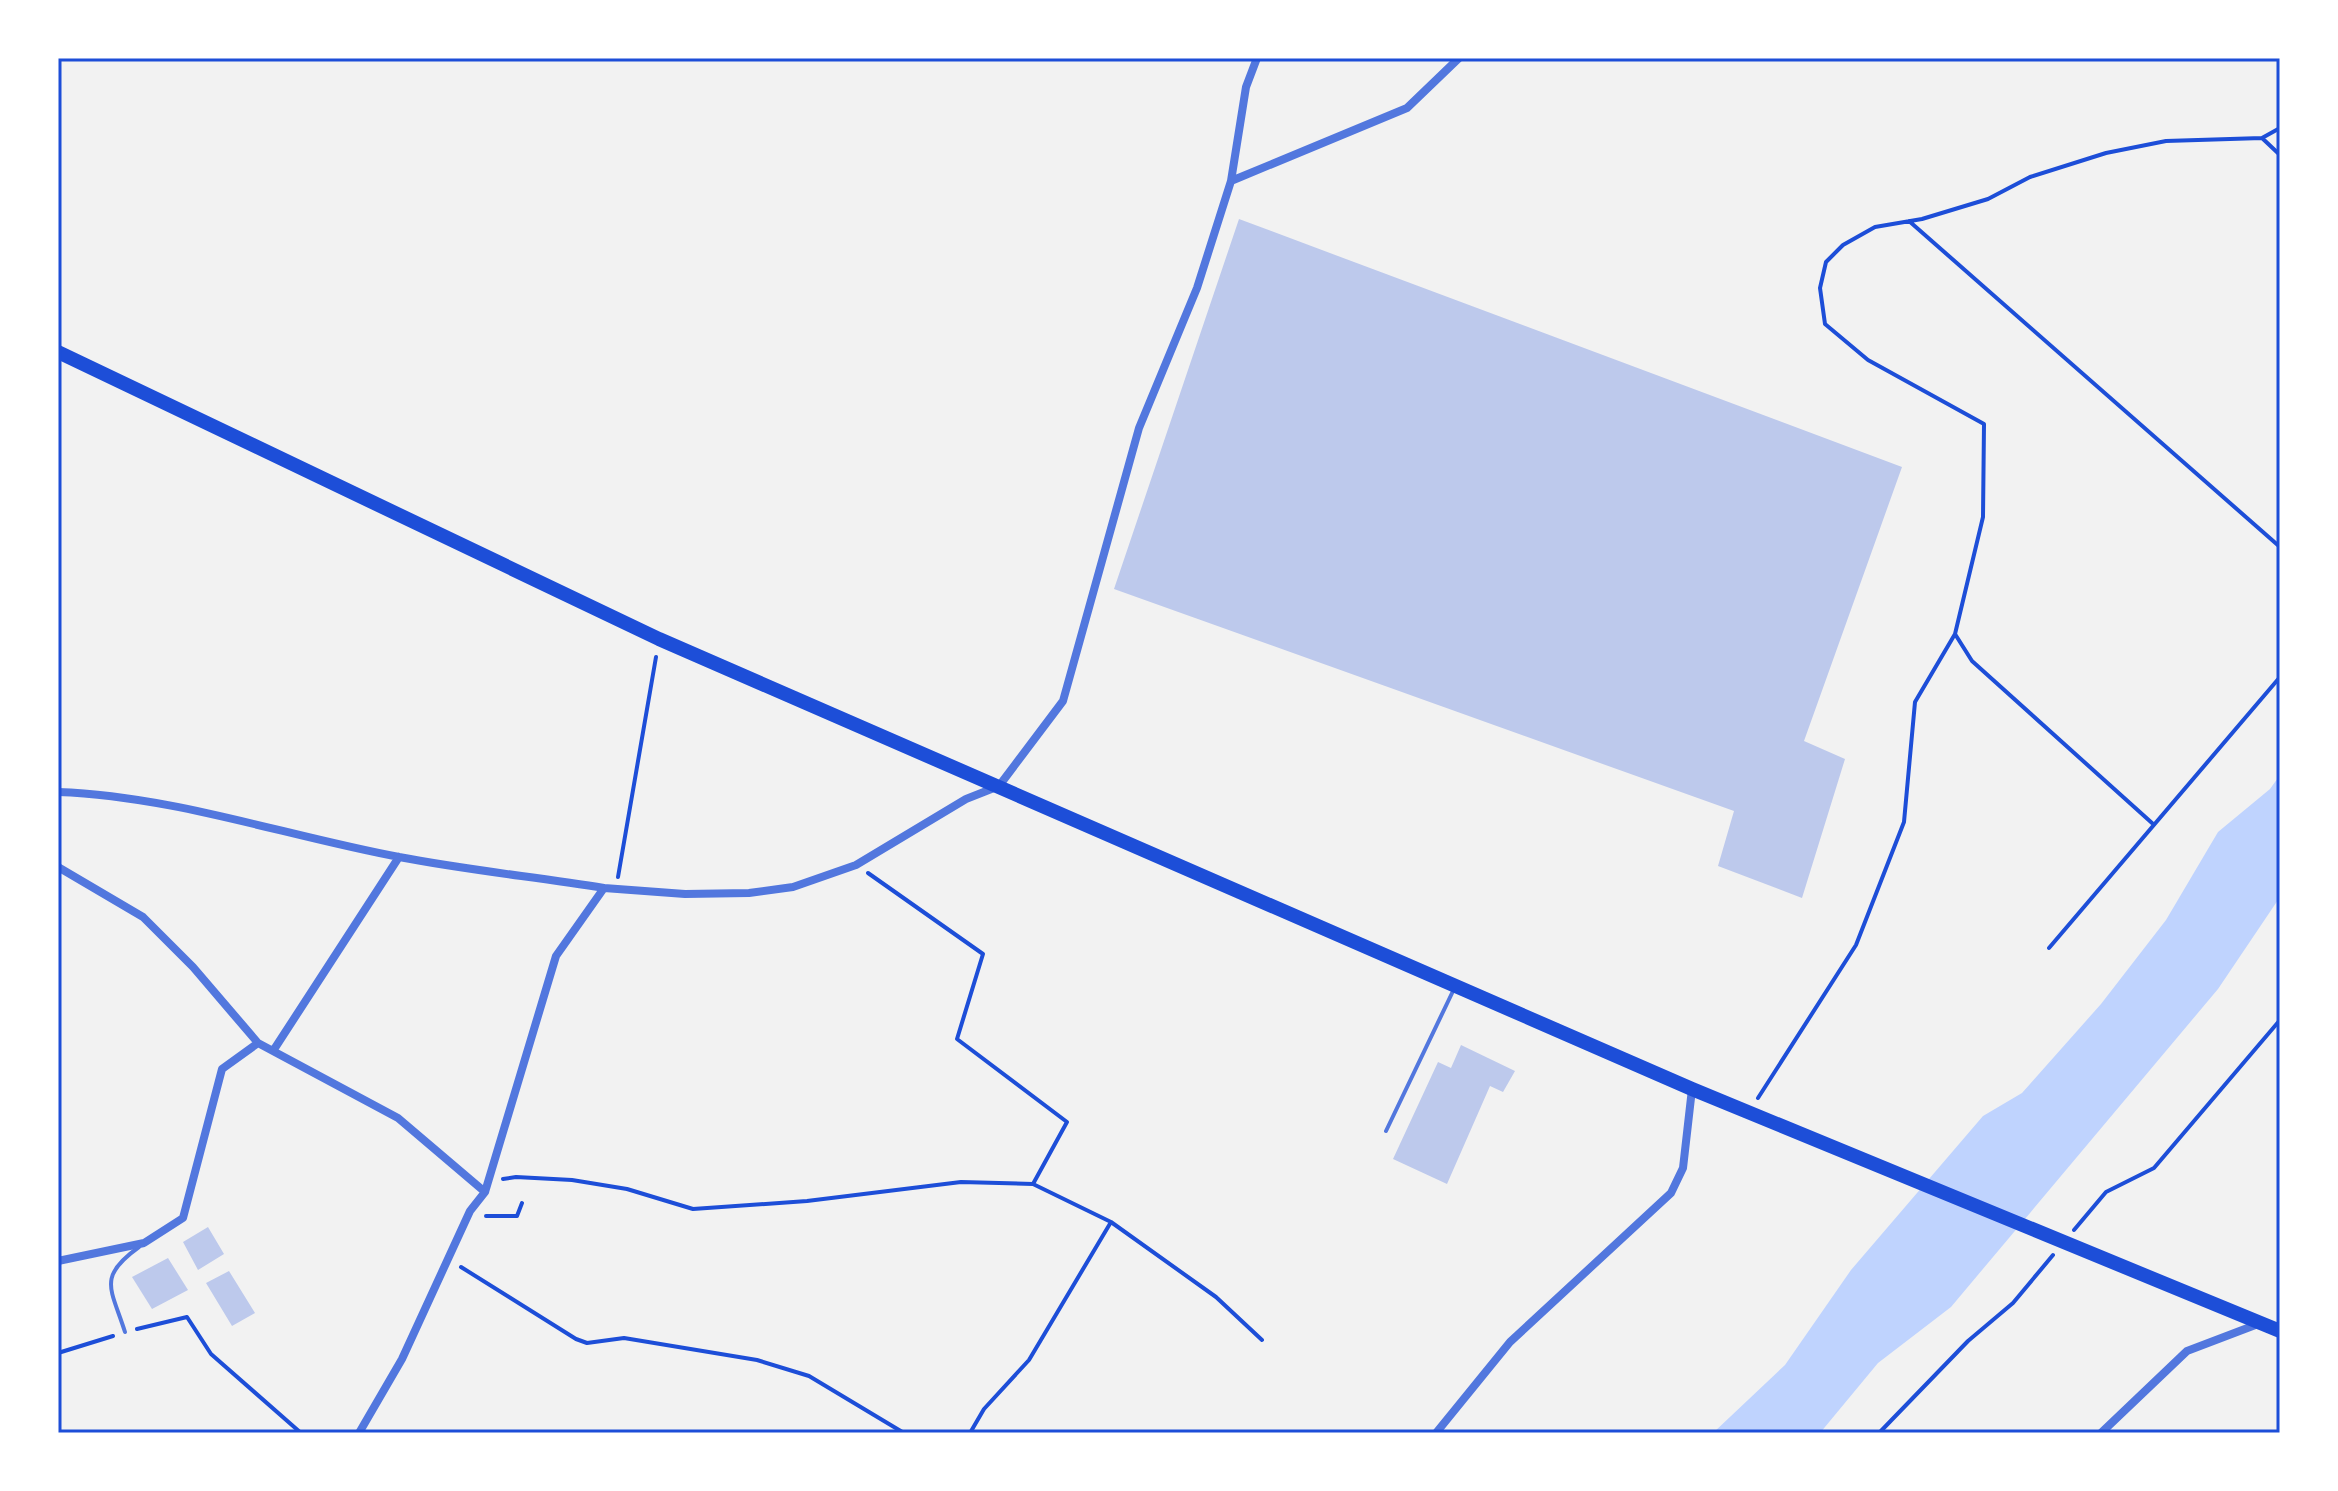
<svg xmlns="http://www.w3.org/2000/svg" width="2338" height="1491" font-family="'IBM Plex Sans',sans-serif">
	<rect width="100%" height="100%" fill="#f2f2f2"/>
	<path fill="#bfd3fe" d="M2280 775V897L2218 989 1951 1307 1878 1363 1820 1433H1713L1785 1365 1851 1270 1983 1116 2022 1093 2101 1004 2166 920 2218 832 2270 789Z"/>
	<path fill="#bdc9ec" d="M1239 219 1902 467 1804 741 1845 759 1802 898 1718 866 1734 811 1114 589Z
		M1461 1045 1515 1071 1503 1092 1490 1086 1447 1184 1393 1159 1438 1062 1451 1068Z
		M208 1227 224 1254 198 1270 183 1242Z
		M168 1258 188 1290 152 1309 132 1277Z
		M229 1271 255 1313 232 1326 206 1283Z"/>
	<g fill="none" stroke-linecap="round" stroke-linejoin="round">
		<path stroke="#1d4ed8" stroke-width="4" d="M2262 138 2280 155
			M1909 221 2280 547
			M2152 823 1972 661 1955 634 1983 517 1984 424 1868 360 1825 324 1820 288 1826 262 1843 245 1875 227 1922 219 1988 199 2030 177 2106 153 2166 141 2262 138 2280 128
			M868 873 983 954 957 1039 1067 1122 1033 1184
			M618 877 656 657
			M2049 948 2280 677
			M1758 1098 1856 945 1904 822 1915 702 1955 634
			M503 1179 516 1177 572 1180 627 1189 693 1209 807 1201 961 1182 1033 1184 1111 1222 1216 1297 1262 1340
			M486 1216H517L522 1203
			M2074 1230 2106 1192 2154 1168 2280 1020
			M461 1267 576 1339 587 1343 624 1338 757 1360 809 1376 904 1433
			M137 1329 187 1317 211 1354 301 1433
			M58 1353 113 1336
			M970 1433 984 1409 1029 1360 1111 1222
			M1879 1433 1968 1341 2013 1303 2053 1255"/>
		<path stroke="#5277de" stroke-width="4" d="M1386 1131 1454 989
			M125 1332C111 1288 97 1277 139 1247"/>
		<path stroke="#5277de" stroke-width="8" d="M1231 181 1246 87 1257 58
			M58 792C173 796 286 836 399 857 467 870 536 877 604 888
			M58 867 143 917 193 967 258 1043
			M273 1051 399 857
			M58 1261 144 1243 183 1218 222 1069 258 1043 398 1118 485 1192
			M359 1433 402 1359 470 1211 485 1192 556 956 604 888 685 894 749 893 793 887 856 865 966 799 999 786 1063 701 1139 428 1197 288 1231 181 1407 108 1459 58
			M1436 1433 1510 1342 1671 1193 1683 1168 1692 1089
			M2101 1433 2187 1351 2258 1324"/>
		<path stroke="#1d4ed8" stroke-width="14" d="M58 352 659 639 1692 1089 2280 1331"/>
	</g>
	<rect width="2338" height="1491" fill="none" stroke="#ffffff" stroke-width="120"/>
	<rect x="60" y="60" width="2218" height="1371" fill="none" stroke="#1d4ed8" stroke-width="3"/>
</svg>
